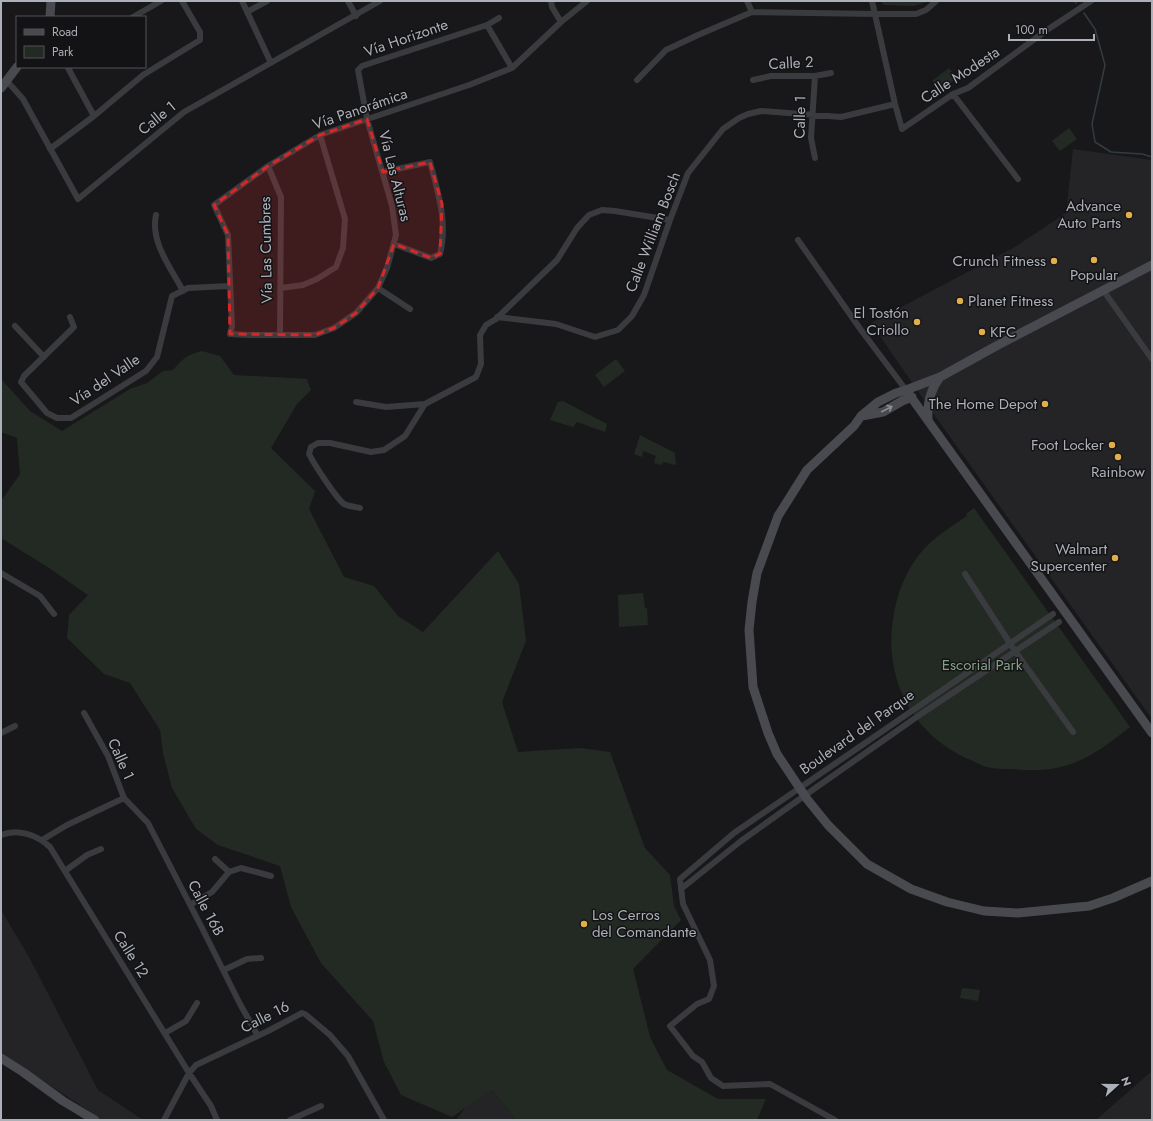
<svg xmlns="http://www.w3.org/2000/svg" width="1153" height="1121" font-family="Jost,sans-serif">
	<rect width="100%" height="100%" fill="#18181a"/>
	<path fill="#242427" d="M1073 149 1152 160V719L935 416 871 323 1015 247 1066 213Z
		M1 910 29 957 98 1090 143 1120H87L92 1113 1 1053Z
		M1152 1071V1120H1096Z
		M492 1090 516 1120H456L466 1107Z"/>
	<path fill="#232a24" d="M880 1H930L914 6 884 5Z
		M949 68 957 78 940 91 932 81Z
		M1069 128 1077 139 1060 151 1052 141Z
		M202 351 220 356 234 375 307 379 311 390 297 404 271 448 315 491 309 509 344 577 374 586 398 616 423 632 498 551 519 584 526 641 502 702 518 752 580 748 610 752 645 848 670 875 674 906 681 920 633 969 650 1037 667 1070 718 1099H766L757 1120H516L492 1090 452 1117 401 1095 384 1062 373 1021 321 963 291 907 280 866 218 845 196 829 172 788 163 753 160 730 130 683 104 674 67 638 69 615 88 595 49 568 1 538V501L20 474 17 438 1 432V379L30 411 62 431 130 389 147 383 163 371 173 370C182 359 188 354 202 351Z
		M616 359 625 371 604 387 595 375Z
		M563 401 607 424 605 432 577 422 573 427 550 420 558 402Z
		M640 435 675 453 676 465 663 462 662 465 654 463 656 456 643 451 642 457 634 454Z
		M974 508 1130 727C1113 740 1095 755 1074 763 1053 771 1033 771 1011 769 1004 769 995 769 987 767 981 766 974 761 968 759 912 734 884 679 893 620 896 595 906 569 924 549 936 536 952 526 967 516L966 514Z
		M643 593 645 608H647L648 625 619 627 618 595Z
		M962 988 980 990 978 1001 960 998Z"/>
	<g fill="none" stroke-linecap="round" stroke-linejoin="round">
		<path stroke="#333b42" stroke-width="1.5" d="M1075 1 1076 3
			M1084 13 1095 29 1105 65 1092 124 1095 142 1111 152 1142 154 1152 157"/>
		<path stroke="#3a3b3f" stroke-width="6" d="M242 1 271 63
			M348 1 356 16
			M551 1 552 7 561 22
			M747 1 752 12
			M872 1 895 104 902 129 953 94 968 88 1047 30 1091 1
			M247 12 267 1
			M133 17 161 1
			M499 18 487 25 362 66 358 70 367 119 392 206 396 235 387 268 378 288 356 313 334 328 315 335H247L230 334 232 326 228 235 214 205 268 166 320 135 469 85 512 68 561 22 587 1
			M487 25 512 68
			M70 67 68 68 94 116 143 75 200 40V32L182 1
			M815 76 811 138 815 158
			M6 80 23 99 78 199 184 112 380 1
			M637 80 666 50 698 35 752 12 875 14H916L926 10 936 1
			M753 80 771 76H815L831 73
			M953 94 1018 179
			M50 149 94 116
			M268 166 281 197 280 335
			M383 172 430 162C438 192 448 223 440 254L431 258 394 244
			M156 215C150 242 171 268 183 291
			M798 240 861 330 906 390
			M281 288 303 285 317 279 336 267 343 248 345 219 320 135
			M378 288 410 309
			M1103 290 1152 359
			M70 317 74 327 24 376 21 382 47 413 57 418H71L146 371 157 357 172 296 188 288 229 286
			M497 317 556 324 595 337 618 330 632 316 644 295 670 220 688 173 723 129 739 118 748 114 761 111 841 117 895 104
			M15 326 44 357
			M356 402 386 407 425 404
			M360 508C355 507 348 506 344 504 336 498 314 464 309 454L311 447 318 443H330L371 452 384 450 405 436 425 404 476 377 481 364 480 335 486 325 496 319 557 260 577 228 589 215 602 210 615 211 670 220
			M1 573 40 596 54 614
			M965 574 1015 651 1073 732
			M84 713 108 756 124 798 148 823 202 928 240 1004 258 1036
			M1 733 15 726
			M1 835C18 828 37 835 50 847L189 1073 211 1106 217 1120
			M42 840 67 825 124 798
			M215 859 229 872
			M65 871 87 855 101 849
			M681 889 741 841 804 796 921 714 1059 622
			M190 905 212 892 229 872 241 868 271 876
			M224 970 247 959 261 958
			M165 1033 186 1021 197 1003
			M164 1120 189 1073 196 1065 268 1031 302 1013 305 1014 330 1035 348 1056 384 1120
			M290 1120 321 1106
			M835 1120 770 1084 723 1086 711 1078 702 1062 693 1056 670 1026 697 1004 709 999 714 986 710 960 683 904 680 879 734 833 1053 614"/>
		<path stroke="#484a4f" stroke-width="9" d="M50 17 51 1
			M1 88 17 67
			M1152 265 998 345 940 377 906 390 896 393 878 402 861 416 854 426 807 470 778 516 757 573 752 602 749 630 753 687 768 733 777 754 807 799 828 825 867 864 911 889 947 902 984 911 1018 913 1089 906 1113 898 1152 881
			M906 390 1152 733
			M862 416 883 412 902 401 912 397
			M928 419C927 403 930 390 940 377
			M1 1058 23 1072 63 1101 95 1120"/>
	</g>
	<defs><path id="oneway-shaft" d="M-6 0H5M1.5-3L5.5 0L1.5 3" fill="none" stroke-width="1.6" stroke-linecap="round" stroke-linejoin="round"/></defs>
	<use stroke="#898c94" href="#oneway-shaft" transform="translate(887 409) rotate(-27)"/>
	<path fill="#d62828" fill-opacity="0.2" stroke="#d62828" stroke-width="3" stroke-dasharray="8 5" stroke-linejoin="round" d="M367 119 383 172 430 162 442 204 440 254 431 258 394 244 378 288 356 313 334 328 315 335 230 334 228 235 214 205 268 166 320 135Z"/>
	<g fill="#e1af4a" stroke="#131315" stroke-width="1.5">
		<circle cx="1129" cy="215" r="4"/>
		<circle cx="1094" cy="260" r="4"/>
		<circle cx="1054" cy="261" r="4"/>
		<circle cx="960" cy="301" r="4"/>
		<circle cx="917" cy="322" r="4"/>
		<circle cx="982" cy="332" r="4"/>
		<circle cx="1045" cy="404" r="4"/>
		<circle cx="1112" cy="445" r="4"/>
		<circle cx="1118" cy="457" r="4"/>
		<circle cx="1115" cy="558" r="4"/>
		<circle cx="584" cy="924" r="4"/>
	</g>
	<g text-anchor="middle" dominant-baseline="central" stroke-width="3" stroke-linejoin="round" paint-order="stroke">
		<g font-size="15" fill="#acb0b9" stroke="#131315">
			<text transform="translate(406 38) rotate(-19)">Vía Horizonte</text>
			<text transform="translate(791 63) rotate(-3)">Calle 2</text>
			<text transform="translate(960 75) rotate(-33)">Calle Modesta</text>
			<text transform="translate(360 109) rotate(-19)">Vía Panorámica</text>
			<text transform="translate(800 117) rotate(-89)">Calle 1</text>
			<text transform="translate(157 118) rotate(-39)">Calle 1</text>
			<text transform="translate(395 176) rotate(76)">Vía Las Alturas</text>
			<text transform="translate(653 232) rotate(-69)">Calle William Bosch</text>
			<text transform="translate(266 250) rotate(-91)">Vía Las Cumbres</text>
			<text transform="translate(105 380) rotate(-34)">Vía del Valle</text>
			<text transform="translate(857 732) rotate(-35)">Boulevard del Parque</text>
			<text transform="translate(121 759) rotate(66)">Calle 1</text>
			<text transform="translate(206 908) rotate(62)">Calle 16B</text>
			<text transform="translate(131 954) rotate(58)">Calle 12</text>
			<text transform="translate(265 1017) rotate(-27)">Calle 16</text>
		</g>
		<g font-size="15" fill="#acb0b9" stroke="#131315" text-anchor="end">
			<text x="1121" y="206">Advance<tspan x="1121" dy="17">Auto Parts</tspan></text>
			<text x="1046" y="261">Crunch Fitness</text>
			<text x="1094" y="275" text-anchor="middle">Popular</text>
			<text x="968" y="301" text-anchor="start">Planet Fitness</text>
			<text x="909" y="313">El Tostón<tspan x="909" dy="17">Criollo</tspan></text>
			<text x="990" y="332" text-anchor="start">KFC</text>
			<text x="1037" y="404">The Home Depot</text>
			<text x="1104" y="445">Foot Locker</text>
			<text x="1118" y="472" text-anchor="middle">Rainbow</text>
			<text x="1107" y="549">Walmart<tspan x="1107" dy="17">Supercenter</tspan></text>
			<text x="592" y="915" text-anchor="start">Los Cerros<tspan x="592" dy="17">del Comandante</tspan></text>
		</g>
		<g font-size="15" fill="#85a287" stroke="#131315">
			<text x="982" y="665">Escorial Park</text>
		</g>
	</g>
	<rect width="1153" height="1121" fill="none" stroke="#acb0b9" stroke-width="4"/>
	<rect x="16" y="16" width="130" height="52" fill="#131315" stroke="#505257"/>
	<rect x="24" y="29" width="20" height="6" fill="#484a4f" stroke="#505257"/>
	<text x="52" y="36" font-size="12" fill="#acb0b9">Road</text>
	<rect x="24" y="46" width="20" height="12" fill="#232a24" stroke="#505257"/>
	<text x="52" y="56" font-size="12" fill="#acb0b9">Park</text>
	<g transform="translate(1117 1085) rotate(69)" stroke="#131315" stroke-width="3" paint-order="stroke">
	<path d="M0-3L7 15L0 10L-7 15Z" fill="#acb0b9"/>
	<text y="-6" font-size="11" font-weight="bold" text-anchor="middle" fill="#acb0b9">N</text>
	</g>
	<path d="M1009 34v6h85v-6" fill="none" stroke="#acb0b9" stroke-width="2"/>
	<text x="1015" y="34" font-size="12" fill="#acb0b9" stroke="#131315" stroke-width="3" paint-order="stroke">100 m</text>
</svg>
